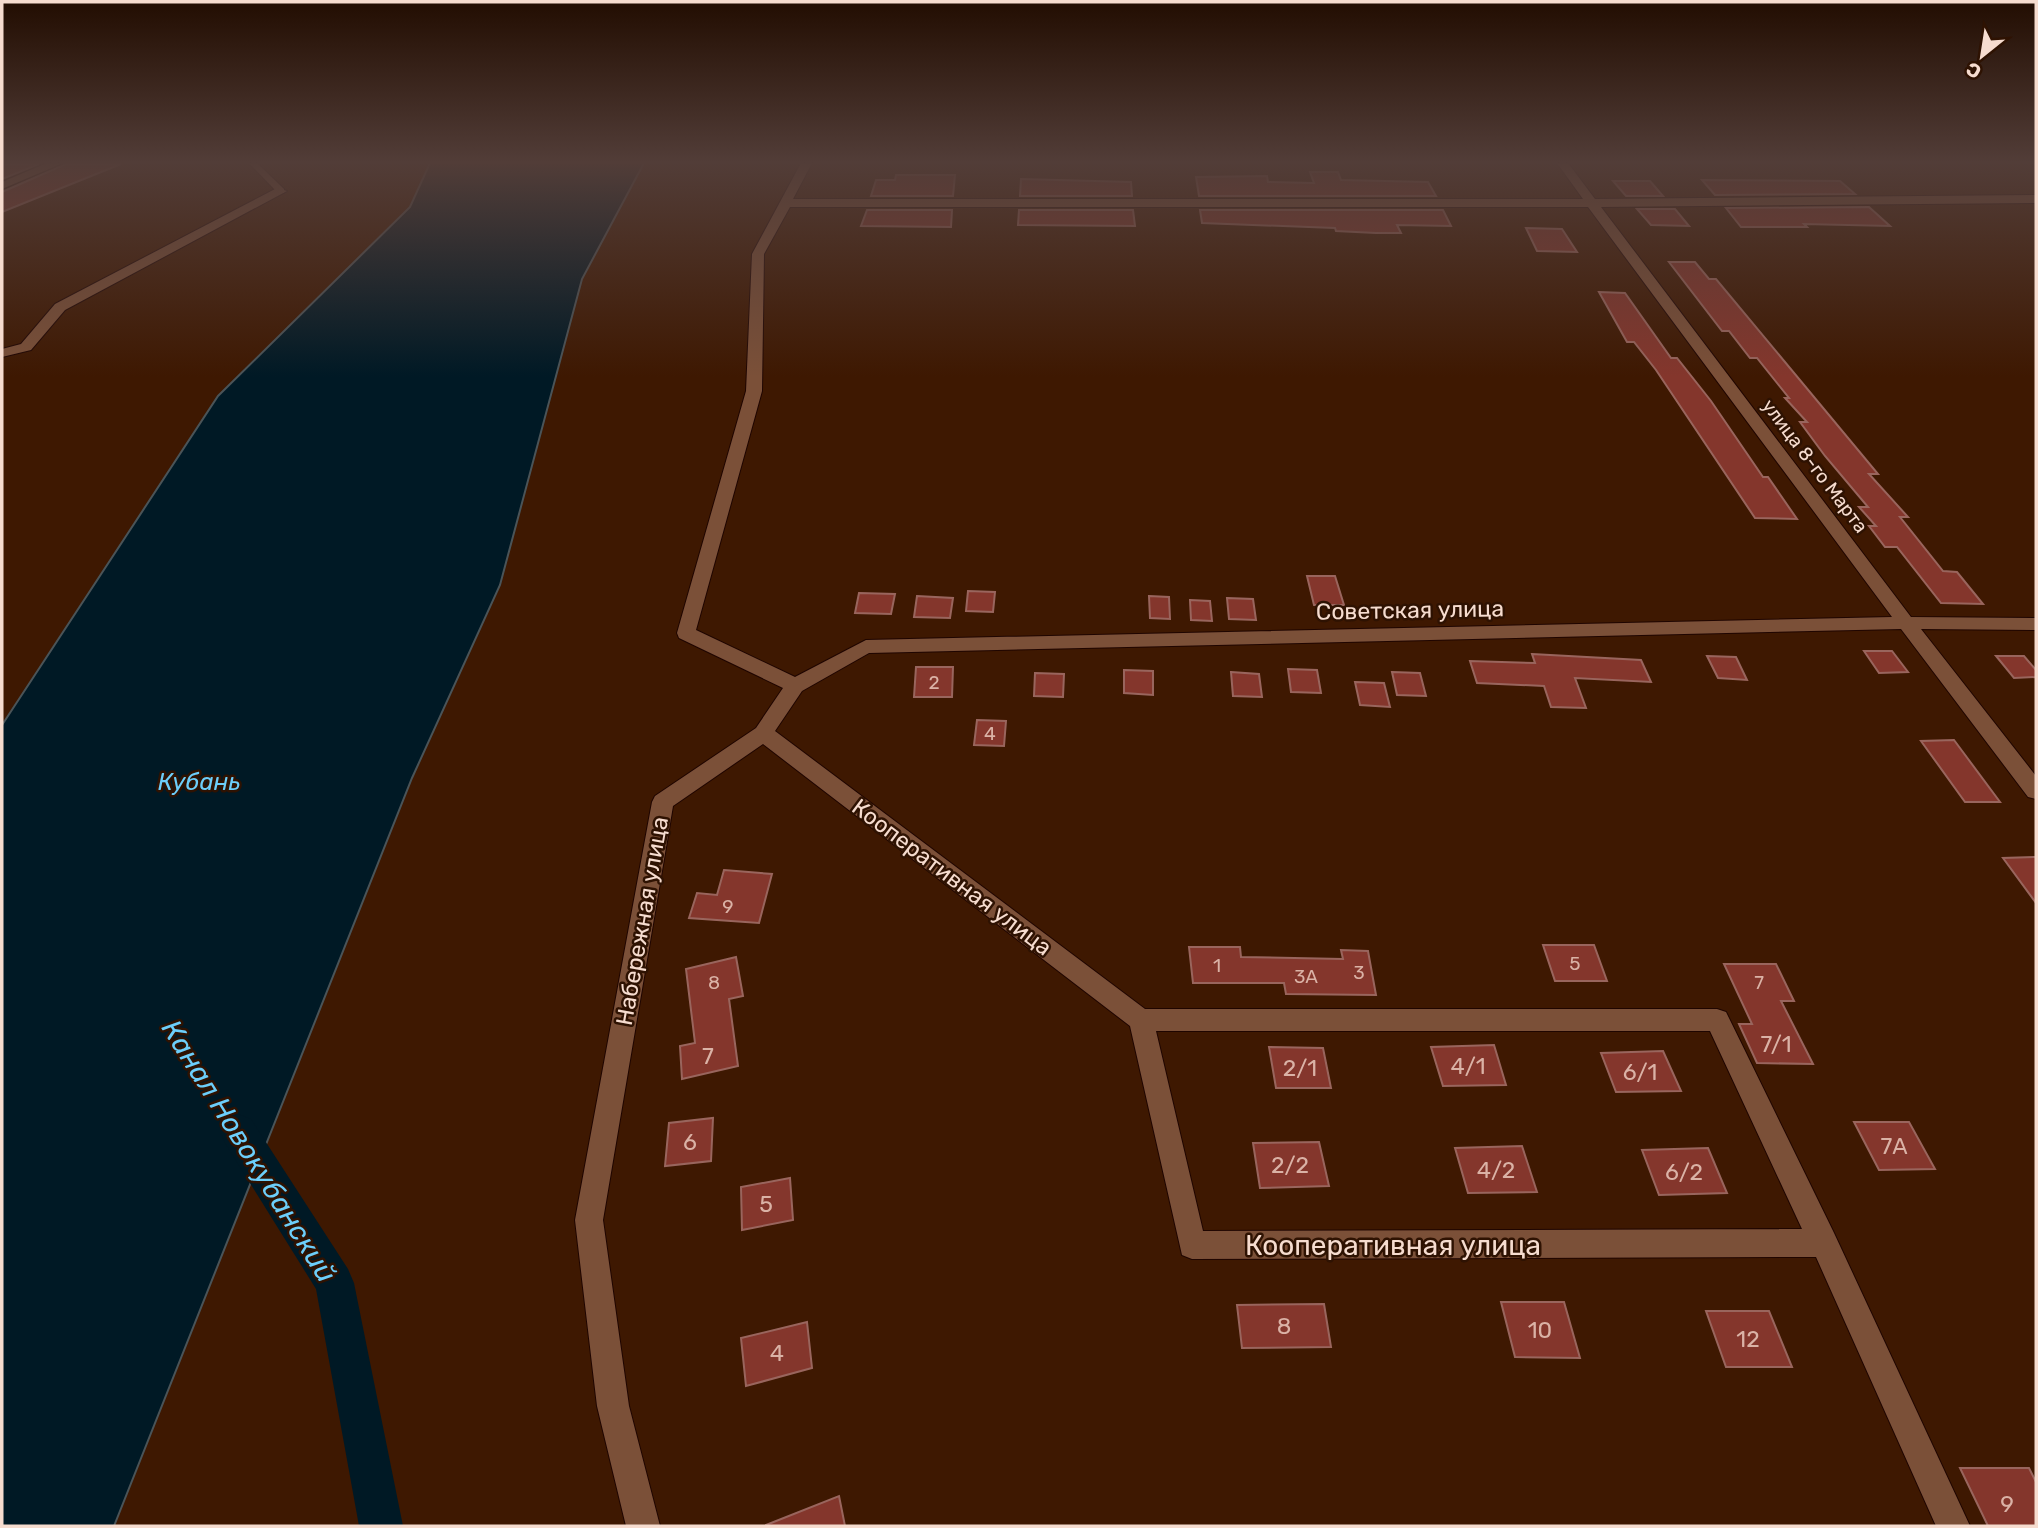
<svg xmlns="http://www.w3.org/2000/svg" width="2038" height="1528" font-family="Rubik,sans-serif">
	<rect width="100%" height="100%" fill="#3e1801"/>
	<path fill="#001925" stroke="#4a5458" stroke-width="2" d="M430 163H644L582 279 500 585 412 778 114 1526H2V725L218 396 410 207Z"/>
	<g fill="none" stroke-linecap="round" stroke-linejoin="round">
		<path fill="#001925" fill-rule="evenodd" d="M238 1114 251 1119 348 1269 354 1283 403 1526H359L316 1289 225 1143 220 1131 225 1119Z"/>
	</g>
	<path fill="#84362c" stroke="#99655d" stroke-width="2" d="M2 164H39L2 179Z
		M66 164H121L2 212V192Z
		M1310 172H1338L1341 180 1428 182 1436 196H1199L1196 177 1267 176 1268 182 1314 183Z
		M896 175H955L953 196H871L876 180H895Z
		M1021 179 1131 182 1132 196H1020Z
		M1702 180 1840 181 1855 194 1715 195Z
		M1613 181H1650L1663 196H1626Z
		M1869 207 1890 226 1804 224 1807 227H1741L1726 208Z
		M1637 209H1675L1689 226 1651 225Z
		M867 210H952L951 227 861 226Z
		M1019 210H1133L1135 226 1018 225Z
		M1200 210H1443L1451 226 1397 225 1401 233H1376L1336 231 1335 228 1202 223Z
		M1526 228 1562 229 1577 252 1537 251Z
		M1669 262H1695L1709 279H1716L1878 474H1869L1908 517H1900L1943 571 1957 572 1983 604 1941 603 1897 547H1885L1869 526H1876L1859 507H1868L1825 456 1800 422H1807L1785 398H1789L1757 358H1750L1729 331H1722Z
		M1599 292 1625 293 1671 358H1677L1711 401 1763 477H1768L1797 519 1755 518 1656 370 1634 342H1627Z
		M1307 576H1335L1344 605H1314Z
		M968 591 995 592 993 612 966 611Z
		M859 593 895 594 891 614 855 613Z
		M917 596 953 598 950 618 914 617Z
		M1149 596 1169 597 1170 619 1150 618Z
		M1227 598 1253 599 1256 620 1229 619Z
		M1190 600 1210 601 1212 621 1191 620Z
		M1864 651H1892L1908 672 1879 673Z
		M1532 654 1641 660 1651 682 1575 678 1586 708 1551 707 1544 686 1477 683 1470 661 1535 663Z
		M1707 656 1736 657 1747 680 1718 678Z
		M1996 656H2024L2036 670V677L2014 678Z
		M916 667H953L952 697H914Z
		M1288 669 1317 670 1321 693 1291 692Z
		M1124 670 1153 671V695L1124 693Z
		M1231 672 1259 674 1262 697 1233 696Z
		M1392 672 1420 673 1426 696 1397 695Z
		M1035 673 1064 674 1063 697 1034 696Z
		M1355 682 1384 683 1390 707 1360 705Z
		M977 720 1006 721 1004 746 974 745Z
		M1954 740 2000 802H1965L1921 741Z
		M2036 857V903L2003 858Z
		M724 870 772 874 759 923 689 918 697 893 717 895Z
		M1543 945H1594L1607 981H1555Z
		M1189 947H1240L1241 957 1343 959 1341 950 1368 951 1376 995 1286 994 1284 983H1193Z
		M736 957 743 996 729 999 738 1066 682 1079 680 1046 695 1043 686 969Z
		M1724 964H1776L1794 1001H1781L1813 1064 1757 1063 1739 1024H1752Z
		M1494 1045 1506 1085 1443 1086 1431 1047Z
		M1269 1047 1323 1048 1331 1088H1276Z
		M1663 1051 1681 1091 1616 1092 1601 1053Z
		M713 1118 711 1161 665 1166 669 1123Z
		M1854 1122H1909L1935 1169 1879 1170Z
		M1319 1142 1329 1186 1260 1188 1253 1143Z
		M1522 1146 1537 1192 1468 1193 1455 1148Z
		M1708 1148 1727 1193 1659 1195 1642 1150Z
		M790 1178 793 1220 742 1230 741 1187Z
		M1501 1302H1564L1580 1358 1515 1357Z
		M1324 1304 1331 1347 1242 1348 1237 1305Z
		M1706 1311H1769L1792 1367H1726Z
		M807 1322 812 1368 746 1386 741 1338Z
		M1960 1468H2029L2036 1482V1526H1988Z
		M839 1496 845 1526H766V1525Z"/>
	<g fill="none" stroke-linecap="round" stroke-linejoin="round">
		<defs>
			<path id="lane" d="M249 163H257L284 189V193H278Z"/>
			<path id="street" d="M47 163H63L2 189V182Z
				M801 163H812L793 199H1583L1557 163H1568L1595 199 2036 195V203L1601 207 1911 617 2036 618V630L1921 629 2036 776V799L2028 797 1901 629 869 653 802 691 775 731 1145 1009H1717L1726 1012 1834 1233 1970 1526H1936L1816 1257 1192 1259 1182 1255 1130 1026 763 744 673 806 603 1220 629 1406 660 1526H626L597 1406 575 1220 652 802 655 796 756 728 783 688 679 638 677 633 746 391 752 254ZM790 207H1588L1892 617 866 640 795 677 696 630 762 391 764 254ZM1156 1031H1710L1802 1229 1203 1231Z
				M277 188 287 191 65 310 31 350 2 357V349L21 344 55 304Z"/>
		</defs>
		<use href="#lane" stroke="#1f0500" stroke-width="2"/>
		<use href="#street" stroke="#1f0500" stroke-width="2"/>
		<use href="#lane" fill="#7b5038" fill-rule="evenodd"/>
		<use href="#street" fill="#7b5038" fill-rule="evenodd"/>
	</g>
	<linearGradient id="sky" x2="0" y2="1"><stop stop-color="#220d01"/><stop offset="0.43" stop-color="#523d38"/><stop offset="1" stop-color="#523d38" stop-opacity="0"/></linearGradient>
	<rect width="2038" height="377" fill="url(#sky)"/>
	<g text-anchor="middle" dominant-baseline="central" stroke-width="5" stroke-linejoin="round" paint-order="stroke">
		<g font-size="19" fill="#f6dccf" stroke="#2e1202">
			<text transform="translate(1815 466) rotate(53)">улица 8-го Марта</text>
		</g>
		<g font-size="19" fill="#dab2a6">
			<text x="934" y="682">2</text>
			<text x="990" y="733">4</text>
			<text x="728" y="906">9</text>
			<text x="1575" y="963">5</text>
			<text x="1217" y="965">1</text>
			<text x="1359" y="972">3</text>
			<text x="1306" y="976">3А</text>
			<text x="714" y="982">8</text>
			<text x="1759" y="982">7</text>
		</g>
		<g font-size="23" fill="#f6dccf" stroke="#2e1202">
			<text transform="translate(1410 610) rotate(-1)">Советская улица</text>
			<text transform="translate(952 877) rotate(37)">Кооперативная улица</text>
			<text transform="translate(642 921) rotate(-80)">Набережная улица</text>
		</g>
		<g font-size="23" fill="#dab2a6">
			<text x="1776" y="1044">7/1</text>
			<text x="708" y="1056">7</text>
			<text x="1468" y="1066">4/1</text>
			<text x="1300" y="1068">2/1</text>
			<text x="1640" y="1072">6/1</text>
			<text x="690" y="1142">6</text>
			<text x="1894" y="1146">7А</text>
			<text x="1290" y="1165">2/2</text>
			<text x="1496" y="1170">4/2</text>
			<text x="1684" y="1172">6/2</text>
			<text x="766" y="1204">5</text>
			<text x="1284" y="1326">8</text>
			<text x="1540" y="1330">10</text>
			<text x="1748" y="1339">12</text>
			<text x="777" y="1353">4</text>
			<text x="2007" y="1504">9</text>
		</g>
		<g font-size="24" font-style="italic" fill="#6ccefa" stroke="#2e1202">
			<text x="199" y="782">Кубань</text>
		</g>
		<g font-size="28" font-style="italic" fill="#6ccefa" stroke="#2e1202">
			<text transform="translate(249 1151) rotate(58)">Канал Новокубанский</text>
		</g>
		<g font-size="28" fill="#f6dccf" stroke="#2e1202">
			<text x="1393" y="1245">Кооперативная улица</text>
		</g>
	</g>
	<rect width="2038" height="1528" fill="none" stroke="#f6dccf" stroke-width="7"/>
	<g transform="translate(1982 56) rotate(210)" stroke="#2e1202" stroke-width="5" paint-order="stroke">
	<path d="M0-5L12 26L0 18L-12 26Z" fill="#f6dccf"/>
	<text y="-10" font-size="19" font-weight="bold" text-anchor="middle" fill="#f6dccf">С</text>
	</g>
</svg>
